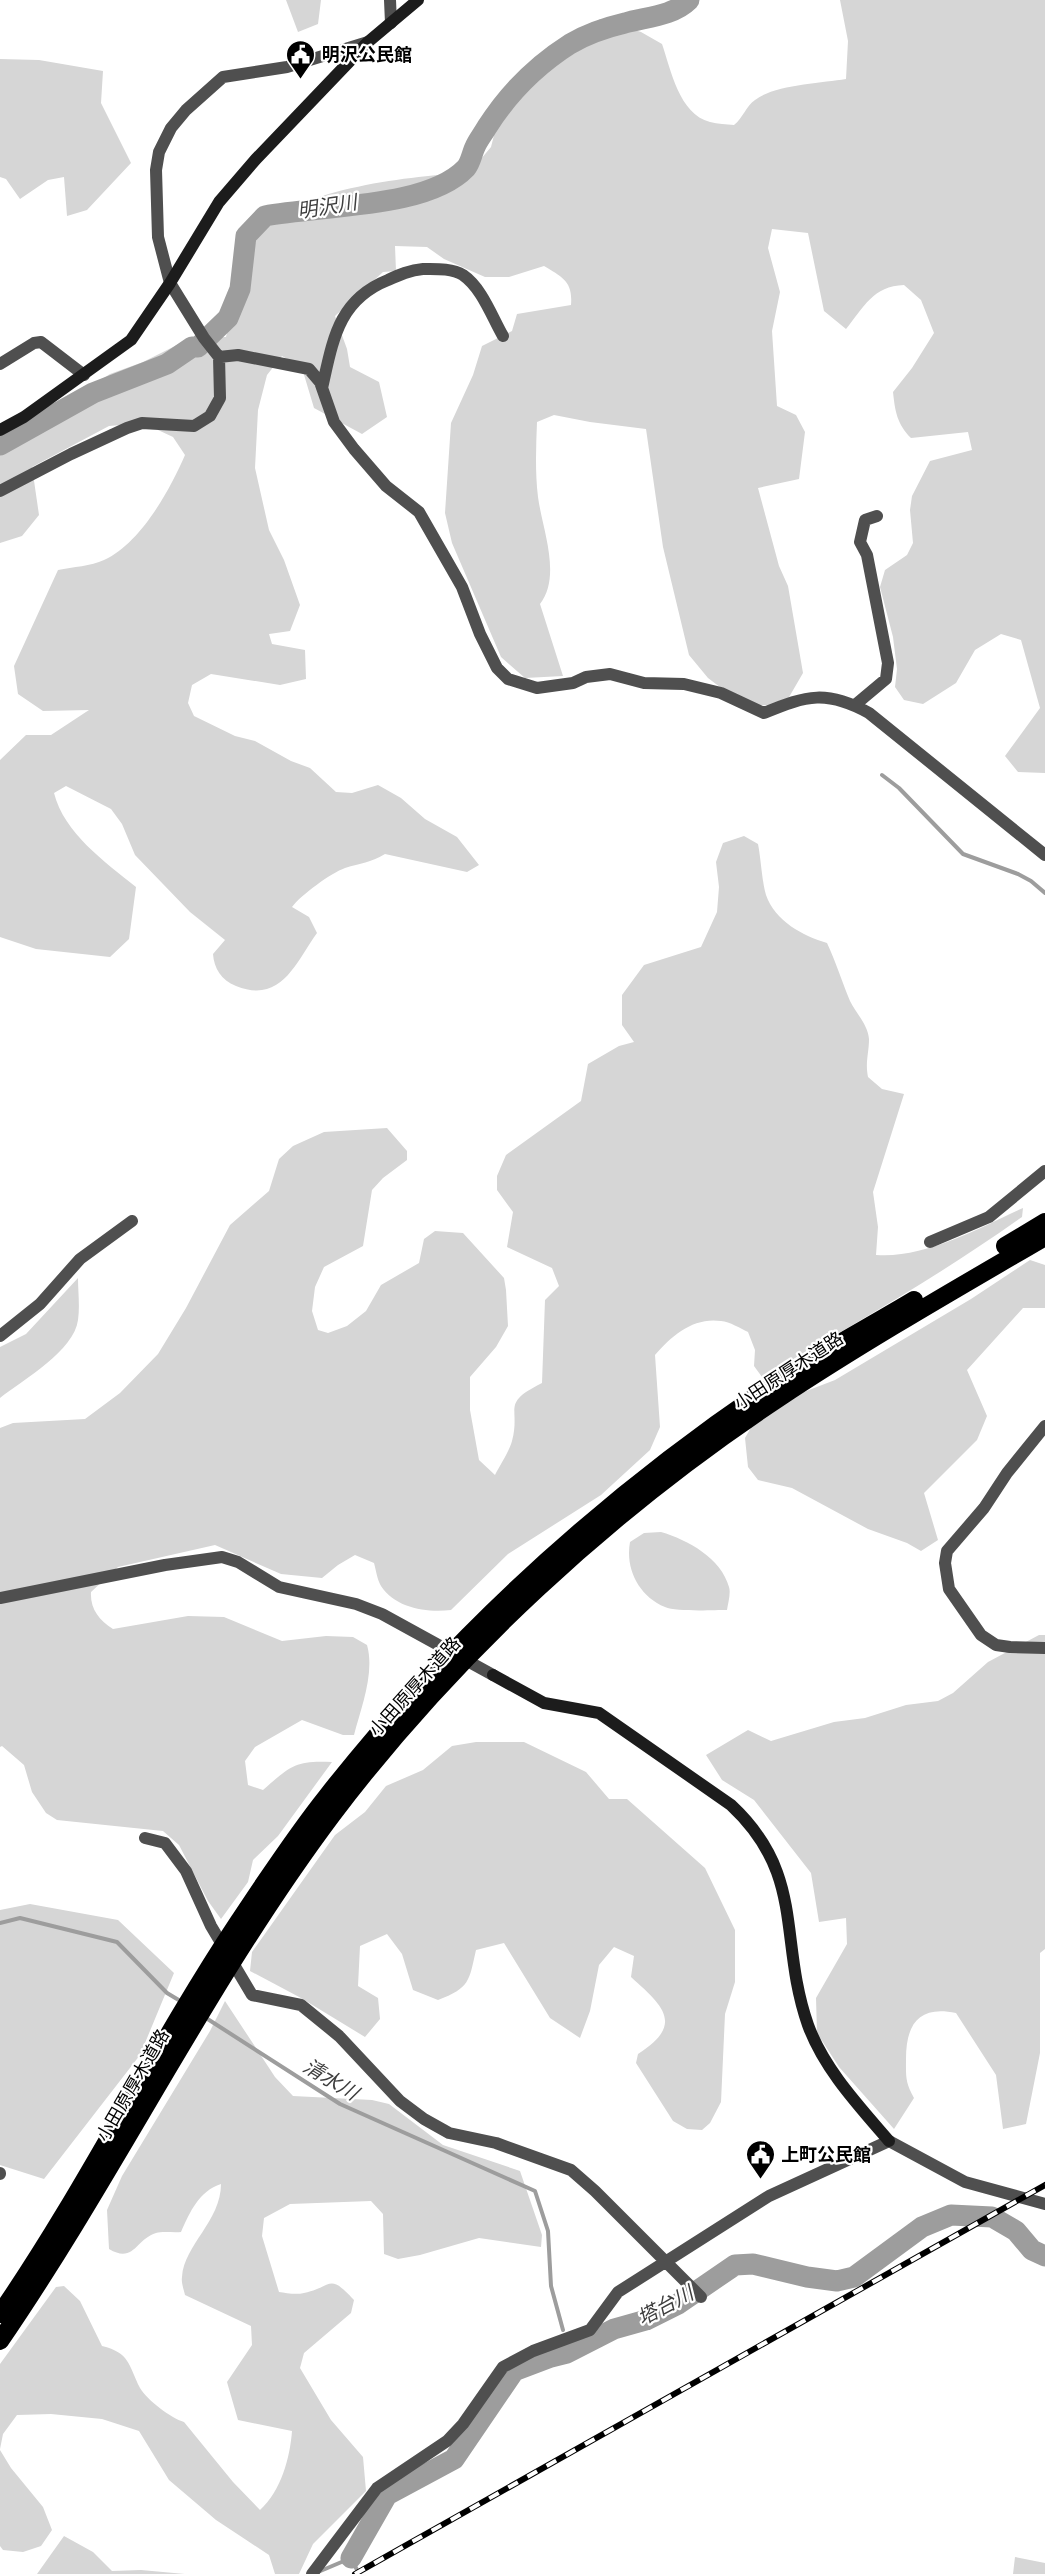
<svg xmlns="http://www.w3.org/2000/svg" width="1045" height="2574" font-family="Ubuntu,'Noto Sans JP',sans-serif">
	<rect width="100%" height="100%" fill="#fff"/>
	<path fill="#d6d6d6" d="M286 0H321L318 24 298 32Z
		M840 0H1045V773L1018 772 1005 756 1040 708 1021 640 1001 634 975 650 956 683 923 704 904 700 895 687 897 669 893 637 880 587 885 570 907 555 913 543 910 510 912 496 930 461 972 450 968 432 911 438C897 424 895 411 893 392L912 368 934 333 921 300 904 285C873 286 864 307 846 329L824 311 808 233 772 229 768 248 780 292 772 331 777 406 796 415 805 432 799 479 758 488 779 566 788 586 803 673 785 704 745 706 708 678 689 655 663 547 646 429 590 422 554 415 537 422C536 447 535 472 538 497 542 528 562 576 540 604L563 676 525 678 501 657 452 543 445 513 451 423 473 375 482 346 512 331 517 314 571 305C573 281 562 277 544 266L509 277H485L444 259 427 247 395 246 396 271 383 272 335 316 347 349 350 367 379 382 387 417 362 434 314 408 302 368 282 356 267 375 258 410 255 468 269 530 284 560 300 605 290 631 269 634 272 644 305 650 306 679 280 685 211 674 192 685 188 703 194 716 235 736 255 741 291 761 310 768 336 792 352 793 378 785 401 798 425 819 457 837 479 865 467 872 385 854C370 863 361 863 345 868 331 873 301 895 292 907L309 917 317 933C295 964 281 1004 236 986 221 980 214 968 213 954L225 940 190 912 135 855 122 824 111 809 66 786 54 793C64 833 105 862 136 887L129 939 110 957 36 949 0 937V760L26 735H51L89 710 43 711 18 694 14 666 58 570C73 567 91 566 104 560 140 544 170 490 185 455L173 437 143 423 109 426 32 467 39 515 22 536 0 543V439L50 412 110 374 143 362 191 338 226 337C232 318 251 243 261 232 299 186 413 177 470 172L491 147 505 92 543 53 600 19 641 32 662 44C671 70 679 114 710 122 718 124 726 124 734 125 743 118 746 106 755 100 774 85 821 83 846 79L848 41Z
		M0 59 39 60 103 71 101 103 131 163 87 210 67 216 64 177 48 180 20 199 6 179 0 177Z
		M744 836 758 844C761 859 762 882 766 895 775 921 803 936 827 943 836 962 842 982 850 1001 856 1013 868 1025 869 1039 869 1053 865 1062 868 1077L882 1089 904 1094 873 1192 878 1227 876 1255C924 1259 980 1228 1023 1208L1022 1217C939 1276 850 1327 762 1377L754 1366 755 1350 748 1332C740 1328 730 1322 721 1321 694 1317 672 1335 655 1355L660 1427 650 1450 601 1495 508 1554 451 1610C427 1613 395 1608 381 1586 377 1579 376 1570 374 1563L355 1555 338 1565 322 1578 281 1574 215 1545 118 1567 91 1592C90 1609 99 1620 113 1629L188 1616 224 1617 282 1641 326 1636 353 1637 367 1645C375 1673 361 1708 354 1735H343L302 1720 255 1747 245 1761 248 1785 263 1790C290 1766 296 1760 332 1762L278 1836 253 1860 248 1882 221 1919 208 1901 179 1845 163 1831 57 1820 46 1813 32 1792 24 1765 2 1746 0 1747V1428L13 1423 85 1419 120 1393 158 1354 186 1308 230 1225 269 1191 279 1159 293 1146 324 1132 387 1128 407 1151V1160L383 1178 372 1190 363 1246 324 1267 315 1287 312 1311 318 1330 328 1333 347 1326 366 1311 381 1285 419 1263 424 1239 435 1231 463 1233 504 1278 506 1290 508 1326 496 1347 470 1377V1410L479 1460 495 1475C500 1465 509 1452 512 1441 521 1407 500 1404 542 1383L545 1300 559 1286 552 1268 507 1247 513 1212 497 1190V1176L506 1155 581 1101 588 1064 619 1046 634 1042 622 1025V995L644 965 701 947 717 912 719 887 716 862 723 843Z
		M1030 1260 1045 1265V1308H1023L967 1370 987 1416 977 1440 924 1493 938 1540 921 1551 907 1543 868 1529 792 1488 758 1480 748 1467 745 1438 754 1422 796 1395 835 1380 971 1299Z
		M78 1278C78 1291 80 1306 78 1320 74 1351 24 1379 0 1398V1347L26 1334Z
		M661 1532C688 1540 721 1558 729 1587 731 1593 728 1603 727 1610 713 1610 676 1612 665 1607 639 1596 625 1569 630 1542L644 1533Z
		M1039 1635H1045V1949L1040 1953V2053L1026 2124 1003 2129 996 2075 956 2013C919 2005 906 2024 906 2059 906 2076 905 2082 914 2098L894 2129 839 2067 817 2033 816 1998 847 1944 846 1918 819 1922 811 1873 754 1800 722 1780 706 1755 748 1730 771 1741 834 1722 865 1718 906 1705 938 1701 953 1693 988 1662Z
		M476 1742H524L586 1772 609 1799H627L705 1868 735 1930V1982L725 2014 721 2102 710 2123 702 2130 687 2129 673 2121 636 2063 638 2054C685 2024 663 2006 631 1977L634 1956 614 1947 599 1965 590 2011 580 2038 550 2018 504 1943 476 1950C469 1981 470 1988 438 2000L413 1990 402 1954 387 1934 360 1946 358 1986 378 1998 380 2019 365 2037 301 1998 250 1971 252 1952 335 1835 365 1812 386 1786 423 1770 452 1746Z
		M30 1904 118 1920 174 1973 140 2055 44 2179 0 2165V1910Z
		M225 2001 275 2077 293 2096 372 2100 389 2104 443 2145 520 2171 542 2235 541 2247 479 2238 420 2255 398 2259 384 2254 383 2214 371 2201 290 2204 264 2218 262 2236 279 2292C286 2293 296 2295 304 2293 333 2287 328 2272 354 2300L351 2313 304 2353 300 2368 331 2420 363 2457 366 2491 313 2544 299 2574H275L269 2555 216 2520 169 2480 139 2431 102 2419 51 2414 17 2415 3 2434 0 2449V2364L56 2287 64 2286 80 2301 102 2346C130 2353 128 2364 140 2388 147 2400 171 2418 184 2422L233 2482 260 2510C281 2491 290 2458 292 2431L238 2420 227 2382 252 2345 251 2326 185 2295C184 2290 181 2283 182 2277 184 2245 221 2221 221 2184 199 2191 190 2212 181 2232 174 2233 163 2231 156 2233 136 2239 134 2264 109 2249L107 2210 122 2176 210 2031Z
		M0 2450 11 2468 43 2507 52 2530 41 2546 23 2552 3 2550 0 2546Z
		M64 2536 93 2552 112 2571 141 2570 185 2574H37Z
		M1015 2557 1045 2563V2574H1013Z"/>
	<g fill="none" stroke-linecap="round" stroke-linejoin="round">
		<path stroke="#9d9d9d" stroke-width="4" d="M882 775 899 788 963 854 1018 874 1031 881 1045 893
			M0 1923 20 1918 117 1942 167 1993 182 2002
			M206 2018 340 2104 535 2191 548 2231 551 2286 563 2330
			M566 2346 567 2353
			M318 2572 351 2558 359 2574"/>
		<path stroke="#9d9d9d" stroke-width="21" d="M0 445 93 393 167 364 192 347H198L228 318 240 289 246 236 265 216C320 205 427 209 466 168 471 162 472 153 475 147 478 140 483 134 487 127 508 94 537 65 570 44 585 35 608 27 625 23 646 17 673 16 689 0
			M351 2558 387 2495 454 2459 514 2371 551 2357 567 2353 614 2329 646 2320 678 2304 735 2265 753 2264 807 2277 837 2281 854 2277 922 2227 951 2215 992 2217 1016 2231 1032 2250 1045 2256"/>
		<path stroke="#4f4f4f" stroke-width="12" d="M390 0 391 23
			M219 357 238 355 309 369 320 382 334 422 354 449 386 486 419 512 462 587 480 634 497 668 508 679 537 688 573 683 586 677 610 674 644 683 684 684 721 693 764 713C807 695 827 690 869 713L1045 855
			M0 364 34 343 41 342 84 375
			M322 388C333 340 338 300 388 280 399 275 410 270 423 269 435 269 452 268 463 275 482 288 492 317 503 336
			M0 491 71 454 127 428 142 423 194 426 210 416 220 398 219 357 204 338 170 283 158 237 156 170 159 152 171 128 186 110 223 77 287 67 368 42
			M855 705 886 679 888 663 867 555 860 542 865 520 877 516
			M930 1242 989 1217 1045 1171
			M0 1336 40 1304 80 1259 132 1221
			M1045 1426 1007 1473 984 1508 947 1551 945 1563 949 1589 981 1635 996 1645 1010 1647 1045 1648
			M0 1598 165 1565 222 1557 238 1562 279 1587 356 1604 382 1614 493 1675
			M145 1838 165 1843 186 1871 211 1926 252 1995 301 2005 339 2036 400 2101 424 2119 449 2133 496 2143 571 2170 595 2191 701 2297
			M0 2174V2173
			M312 2574 377 2488 447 2441 463 2424 503 2367 533 2351 590 2330 618 2292 769 2196 889 2141 965 2182 1045 2204"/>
		<path stroke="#1c1c1c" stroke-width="12" d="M0 430 24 417 131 340 170 283 219 202 256 159 368 42 418 0
			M493 1675 544 1703 599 1713 731 1805C806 1875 778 1939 808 2025 824 2069 859 2106 889 2141"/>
		<path stroke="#000" stroke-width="18" d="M1005 1246 1045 1222
			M0 2314C87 2188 154 2049 239 1921 267 1879 295 1836 327 1796 451 1638 599 1503 765 1390 812 1357 864 1330 914 1300
			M0 2341C117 2170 207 1982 332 1815 454 1654 610 1510 779 1398 865 1341 956 1289 1045 1237"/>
		<defs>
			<path id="rail" d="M355 2574 1045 2185"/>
		</defs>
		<use href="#rail" stroke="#000" stroke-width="6"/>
		<use href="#rail" stroke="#fff" stroke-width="4" stroke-dasharray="11" stroke-linecap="butt"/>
	</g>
	<defs>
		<symbol id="civic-pin" viewBox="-11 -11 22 30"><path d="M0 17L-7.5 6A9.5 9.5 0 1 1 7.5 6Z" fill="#000" stroke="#fff"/><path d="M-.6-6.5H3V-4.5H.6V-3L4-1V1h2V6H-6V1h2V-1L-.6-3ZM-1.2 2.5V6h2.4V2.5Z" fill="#fff"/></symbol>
	</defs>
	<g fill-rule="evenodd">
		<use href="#civic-pin" x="284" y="38" width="33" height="45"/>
		<use href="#civic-pin" x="744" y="2138" width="33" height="45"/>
	</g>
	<g text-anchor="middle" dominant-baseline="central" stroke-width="4.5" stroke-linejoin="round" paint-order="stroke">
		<g font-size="18" font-weight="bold" fill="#000" stroke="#fff" text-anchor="start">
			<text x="322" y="54">明沢公民館</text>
			<text x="781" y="2154">上町公民館</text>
		</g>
		<g font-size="18" fill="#000" stroke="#fff">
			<text transform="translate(788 1370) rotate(-33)">小田原厚木道路</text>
			<text transform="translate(414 1686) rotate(-48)">小田原厚木道路</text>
			<text transform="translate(132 2085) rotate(-60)">小田原厚木道路</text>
		</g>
		<g font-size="20" font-style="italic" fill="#3e3e3e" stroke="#fff">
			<text transform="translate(327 206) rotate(-9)">明沢川</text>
			<text transform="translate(331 2079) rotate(31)">清水川</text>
			<text transform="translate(665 2305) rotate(-28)">塔台川</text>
		</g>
	</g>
</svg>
